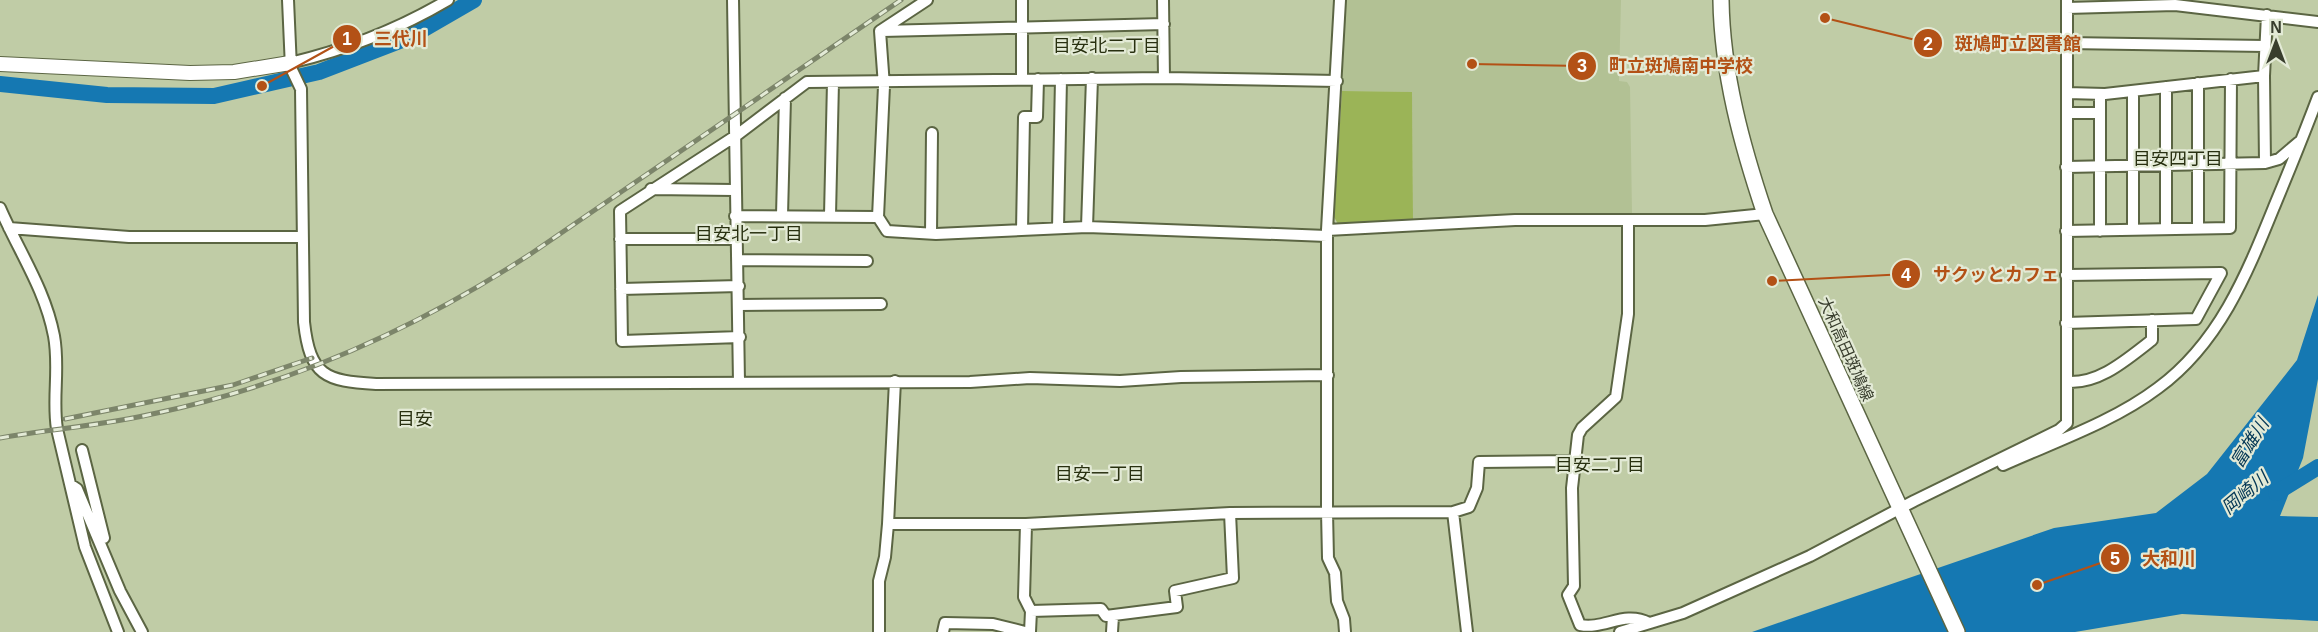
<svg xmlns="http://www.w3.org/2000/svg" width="2318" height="632" font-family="Helvetica,'Noto Sans JP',sans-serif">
	<rect width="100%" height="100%" fill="#c0cca6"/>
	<path fill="#b2c194" d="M1346 0H1621L1619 81 1627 82 1630 87 1632 213 1628 216 1413 221 1412 92 1342 91Z"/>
	<path fill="#9bb457" d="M1342 91 1412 92 1413 221 1338 224 1334 217Z"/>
	<path fill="#1578b2" d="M2318 295V379L2303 458 2280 516 2318 517V621L2182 614 2075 632H1752L2054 528 2156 513 2207 474 2297 360Z"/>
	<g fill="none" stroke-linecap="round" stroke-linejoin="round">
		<path stroke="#1578b2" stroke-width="16" d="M0 84 107 95 214 96 319 72 410 37 474 0
			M2276 493 2318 467"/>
		<defs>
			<path id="street" d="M288 0 291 68 301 89 304 322C310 376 325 381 376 384L970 382 1030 378 1120 381 1181 377 1328 375
				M733 0 739 382
				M927 0 880 31 884 86 878 217 887 231 936 234 1087 227 1327 236
				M1022 0V79
				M1163 0 1164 78
				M1340 0 1327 230V512L1328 558 1335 573 1337 601 1344 619 1345 632
				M2067 8 2175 5 2318 22
				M882 31 1164 24
				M2067 43 2265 46
				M290 63C345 50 399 29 448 0
				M2198 83V229
				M2067 93 2105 94 2264 76
				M2067 113H2100
				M2265 163 2264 76 2267 15
				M2066 167 2265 163 2279 159 2299 142
				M651 189 734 190
				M0 208C19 252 45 289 54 336 60 368 52 399 57 429L85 547 118 632
				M782 215 785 98
				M830 215 833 82
				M735 216 878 217
				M1628 220V314L1616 397 1582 428 1578 435 1572 488 1574 586 1568 595 1580 625C1604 630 1624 610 1649 623
				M1087 227 1092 78
				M9 228 129 237H302
				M1058 228 1061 79
				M2166 229V87
				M1022 230 1024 117H1037L1038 79
				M1327 230 1515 220H1705L1765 214
				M2133 230V91
				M2066 231 2230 228 2231 79
				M2100 231V94
				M931 233 932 133
				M620 239H736
				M737 260 867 261
				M2066 275 2221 273 2196 319 2066 323
				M621 289 739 286
				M739 305 881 304
				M740 337 622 341 620 211 737 135 807 82 1164 78 1337 81
				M2067 382C2100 384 2127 359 2152 340V320
				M82 450 104 538
				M2003 465C2054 442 2113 422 2158 388 2219 343 2246 276 2274 207 2289 171 2304 134 2318 97
				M71 485 77 489 120 591 142 632
				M1453 512 1467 632
				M888 524H1026L1230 513 1453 512 1469 507 1477 488 1479 462 1574 461
				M1026 524 1024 597 1031 611 1030 632
				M1031 611 1101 609 1106 616 1177 607 1175 591 1233 578 1230 513
				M879 632V581L885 557 888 524 895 381
				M943 632 945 623 993 624 1025 632
				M1112 632 1113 616
				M1620 632 1683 613 1810 556 1914 501 2059 430 2067 423V0"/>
			<path id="secondary" d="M0 64 190 73 234 72 290 63"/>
			<path id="primary" d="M1721 0C1722 73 1742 146 1765 214L1957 632"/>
		</defs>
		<use href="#street" stroke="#5b6543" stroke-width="14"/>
		<use href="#secondary" stroke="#5b6543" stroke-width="16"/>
		<use href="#primary" stroke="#5b6543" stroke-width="18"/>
		<use href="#street" stroke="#fff" stroke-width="10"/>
		<use href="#secondary" stroke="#fff" stroke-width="14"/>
		<use href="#primary" stroke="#fff" stroke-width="15"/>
		<defs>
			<path id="rail" d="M65 419 233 385 312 358
				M0 438C52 429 106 425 157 413 292 384 418 328 532 253L901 0"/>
		</defs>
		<use href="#rail" stroke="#7c856a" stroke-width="5"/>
		<use href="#rail" stroke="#e3ead6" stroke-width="3" stroke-dasharray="9" stroke-linecap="butt"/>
	</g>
	<g text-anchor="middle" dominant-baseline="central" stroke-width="4.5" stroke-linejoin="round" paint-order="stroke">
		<g font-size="16" fill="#383d2d" stroke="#e3ead6">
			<text transform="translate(1846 349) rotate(66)">大和高田斑鳩線</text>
		</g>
		<g font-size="18" fill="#283010" stroke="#e3ead6">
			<text x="1107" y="46">目安北二丁目</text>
			<text x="2178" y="159">目安四丁目</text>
			<text x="749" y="234">目安北一丁目</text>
			<text x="415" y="419">目安</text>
			<text x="1600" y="465">目安二丁目</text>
			<text x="1100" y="474">目安一丁目</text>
		</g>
		<g font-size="18" font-style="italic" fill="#033654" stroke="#e3ead6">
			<text transform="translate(2250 443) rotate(-58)">富雄川</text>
			<text transform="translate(2245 493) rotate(-40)">岡崎川</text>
		</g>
	</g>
	<path fill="none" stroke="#b35116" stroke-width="2" d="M262 86L347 39M1825 18L1928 43M1472 64L1582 66M1772 281L1906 274M2037 585L2115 558"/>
	<g fill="#b35116" stroke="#e3ead6" stroke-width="2">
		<circle cx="262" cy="86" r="6"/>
		<circle cx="1825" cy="18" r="6"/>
		<circle cx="1472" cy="64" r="6"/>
		<circle cx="1772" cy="281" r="6"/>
		<circle cx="2037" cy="585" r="6"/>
		<circle cx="347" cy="39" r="15"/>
		<circle cx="1928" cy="43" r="15"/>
		<circle cx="1582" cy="66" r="15"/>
		<circle cx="1906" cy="274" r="15"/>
		<circle cx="2115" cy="558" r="15"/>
	</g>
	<g font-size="18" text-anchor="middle" font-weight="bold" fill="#fff">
		<text x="347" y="45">1</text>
		<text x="1928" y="50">2</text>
		<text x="1582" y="72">3</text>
		<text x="1906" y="281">4</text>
		<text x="2115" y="565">5</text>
	</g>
	<g font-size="18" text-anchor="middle" font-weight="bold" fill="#b35116" stroke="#e3ead6" stroke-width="4.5" stroke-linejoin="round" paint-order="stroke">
		<text x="401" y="45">三代川</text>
		<text x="2018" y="50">斑鳩町立図書館</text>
		<text x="1681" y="72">町立斑鳩南中学校</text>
		<text x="1996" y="281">サクッとカフェ</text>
		<text x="2169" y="565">大和川</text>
	</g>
	<g transform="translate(2276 42)" stroke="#e3ead6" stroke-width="4.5" paint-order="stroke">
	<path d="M0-4.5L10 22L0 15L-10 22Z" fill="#383d2d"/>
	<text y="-9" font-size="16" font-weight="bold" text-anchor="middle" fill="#383d2d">N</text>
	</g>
</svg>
